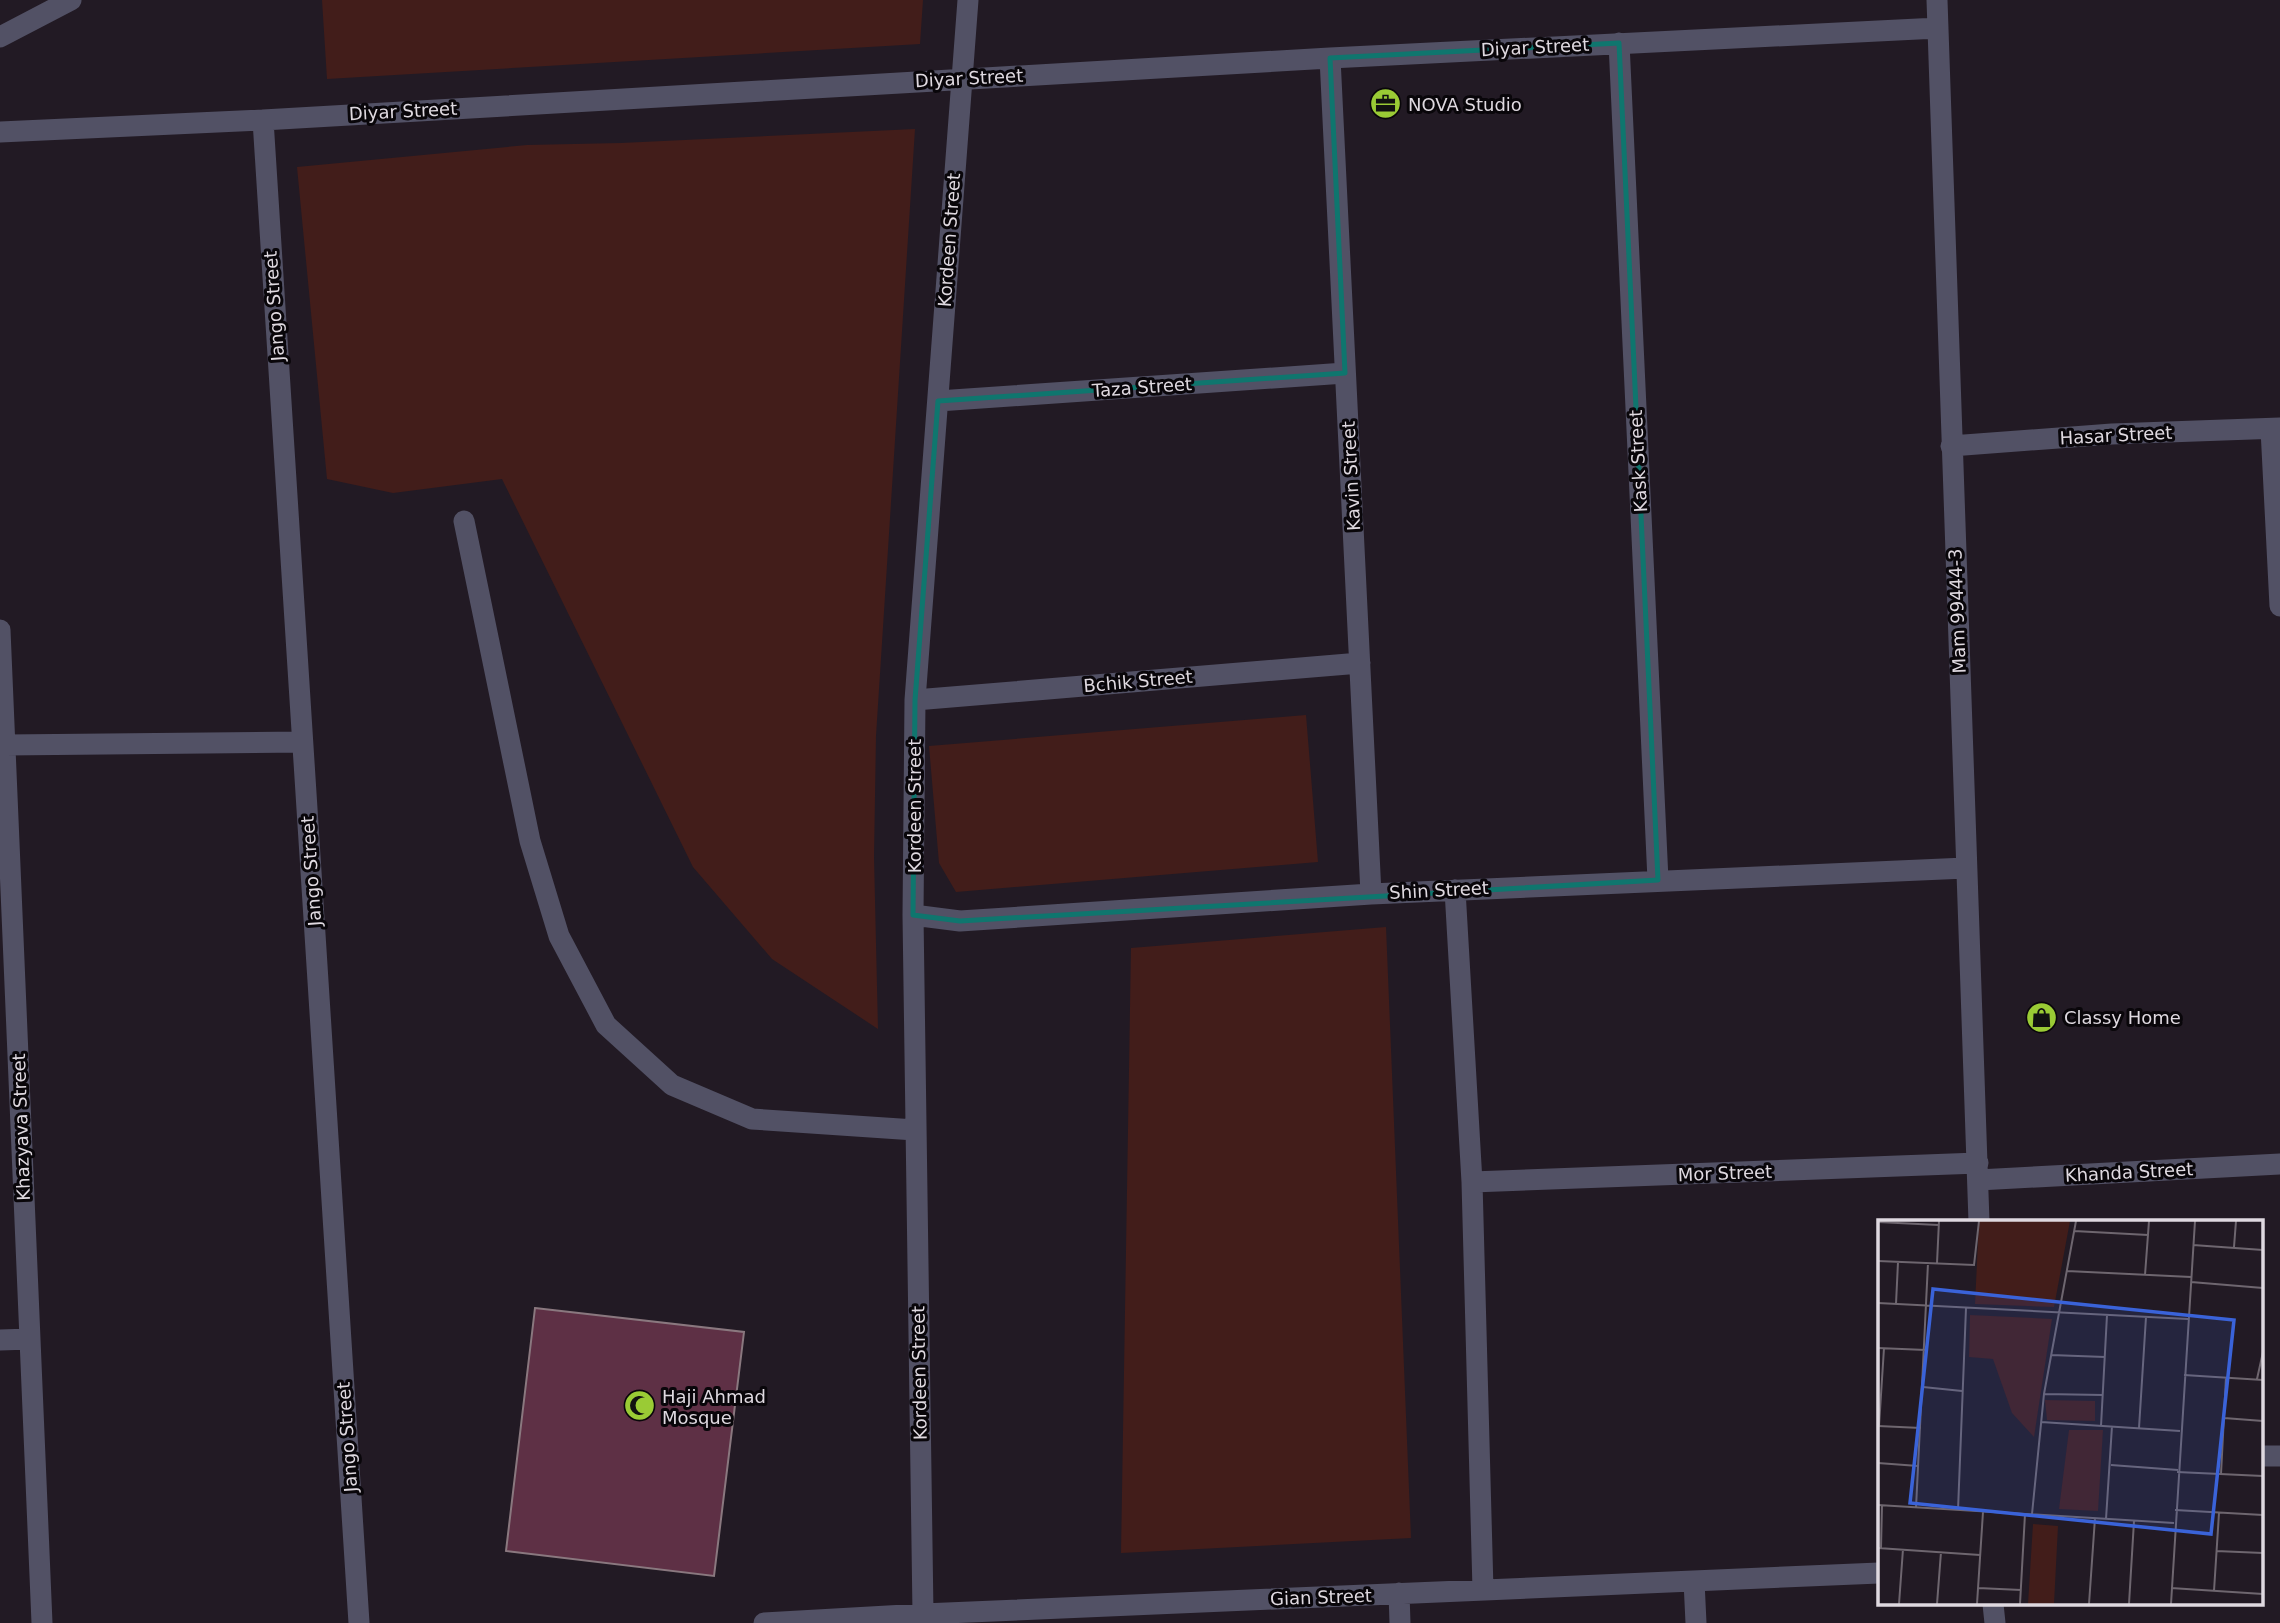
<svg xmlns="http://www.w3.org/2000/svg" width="2280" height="1623" font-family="'DejaVu Sans',sans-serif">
	<rect width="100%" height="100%" fill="#221a24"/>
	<path fill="#421d1a" d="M322 0H923L920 44 327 79Z
		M915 129 876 736 874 857 878 1029 772 959 693 867 502 479 393 493 327 479 297 167 527 145 621 143Z
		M1306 715 1318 862 956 892 939 863 929 746Z
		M1386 927 1411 1538 1121 1553 1131 948Z"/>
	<path fill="#5e3045" stroke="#8a787f" stroke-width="2" d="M535 1308 744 1332 714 1576 506 1551Z"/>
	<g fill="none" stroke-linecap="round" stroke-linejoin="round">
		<path stroke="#525165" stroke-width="21" d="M1937 0 1979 1222
			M0 37 71 0
			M1619 43 1658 880
			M1330 58 1371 894
			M263 120 359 1623
			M0 132 263 120 1330 58 1938 28
			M938 401 1345 373
			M2271 429 2280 606
			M1951 446 2112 434 2280 428
			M464 521 530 841 559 936 606 1025 672 1085 752 1119 915 1130
			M0 630 42 1623
			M915 700 1360 663
			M5 745 302 742
			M1455 890 1472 1182 1483 1590
			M913 915 960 921 1371 894 1966 868
			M1978 1180 2280 1164
			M1472 1182 1978 1163
			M0 1340 30 1339
			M2261 1456H2280
			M1694 1581 1696 1623
			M1399 1593 1400 1623
			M1993 1604 1995 1623
			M923 1614 913 915 915 700 968 0
			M764 1623 923 1614 1879 1573"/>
	</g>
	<path fill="none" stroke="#0f766e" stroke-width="5" stroke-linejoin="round" d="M1619 43 1658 880 960 921 913 915 915 700 938 401 1345 373 1330 58Z"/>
	<defs>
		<symbol id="office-disc" viewBox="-11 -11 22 22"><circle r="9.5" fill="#9acb35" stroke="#09060a"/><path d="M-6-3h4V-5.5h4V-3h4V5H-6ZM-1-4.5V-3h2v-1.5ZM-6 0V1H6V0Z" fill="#111"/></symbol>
		<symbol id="shop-disc" viewBox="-11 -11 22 22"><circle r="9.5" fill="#9acb35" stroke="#09060a"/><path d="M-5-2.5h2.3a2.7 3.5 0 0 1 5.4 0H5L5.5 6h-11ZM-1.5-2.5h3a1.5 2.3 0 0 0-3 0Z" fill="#111"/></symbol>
		<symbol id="mosque-disc" viewBox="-11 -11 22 22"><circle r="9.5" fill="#9acb35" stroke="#09060a"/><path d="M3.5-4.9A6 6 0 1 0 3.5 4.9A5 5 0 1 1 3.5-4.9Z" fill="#111"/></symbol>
	</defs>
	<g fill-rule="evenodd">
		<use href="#office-disc" x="1368" y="86" width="35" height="35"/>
		<use href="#shop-disc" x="2024" y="1000" width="35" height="35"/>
		<use href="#mosque-disc" x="622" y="1388" width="35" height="35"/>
	</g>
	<g text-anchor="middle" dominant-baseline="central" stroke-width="6" stroke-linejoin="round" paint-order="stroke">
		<g font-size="18" fill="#dfd9e0" stroke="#09060a">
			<text transform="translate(1535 47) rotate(-3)">Diyar Street</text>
			<text transform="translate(969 78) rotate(-3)">Diyar Street</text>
			<text transform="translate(403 111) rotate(-3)">Diyar Street</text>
			<text transform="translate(949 240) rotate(-86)">Kordeen Street</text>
			<text transform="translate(274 306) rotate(-94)">Jango Street</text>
			<text transform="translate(1142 387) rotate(-4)">Taza Street</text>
			<text transform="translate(2116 435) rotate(-3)">Hasar Street</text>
			<text transform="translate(1638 461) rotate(-93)">Kask Street</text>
			<text transform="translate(1351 476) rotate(-93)">Kavin Street</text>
			<text transform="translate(1957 611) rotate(-92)">Mam 99444-3</text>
			<text transform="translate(1138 681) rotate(-5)">Bchik Street</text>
			<text transform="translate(914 806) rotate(-90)">Kordeen Street</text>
			<text transform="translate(311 871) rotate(-94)">Jango Street</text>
			<text transform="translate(1439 890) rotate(-3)">Shin Street</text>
			<text transform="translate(21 1127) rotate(-92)">Khazyava Street</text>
			<text transform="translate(2129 1172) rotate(-3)">Khanda Street</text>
			<text transform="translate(1725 1173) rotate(-2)">Mor Street</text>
			<text transform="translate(919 1373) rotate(-91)">Kordeen Street</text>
			<text transform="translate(347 1437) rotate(-94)">Jango Street</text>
			<text transform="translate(1321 1597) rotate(-2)">Gian Street</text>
		</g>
		<g font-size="18" fill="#dfd9e0" stroke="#09060a" text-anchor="start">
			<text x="1408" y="104">NOVA Studio</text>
			<text x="2064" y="1017">Classy Home</text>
			<text x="662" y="1396">Haji Ahmad<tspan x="662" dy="21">Mosque</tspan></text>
		</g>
	</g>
	<g transform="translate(1878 1220)">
		<rect width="385" height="385" fill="#221a24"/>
		<path d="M101 1H192L176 87 97 84ZM92 95 174 99 156 217 134 193 115 139 91 137ZM167 180 217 181V201L169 200ZM191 210H225L220 291 181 289ZM155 304 180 306 176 384H150Z" fill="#421d1a"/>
		<path fill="none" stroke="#6e666f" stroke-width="2" d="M0 2 60 5M196 11 270 15M315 25 385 30M356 27 358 1M0 41 96 45 101 1M59 43 61 1M189 51 313 57M267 55 271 1M313 62 385 68M0 83 310 99M18 84 20 42M0 128 48 130M173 135 227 137M306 155 385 160M379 159 385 132M45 167 84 171M166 174 225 175M346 198 385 201M163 202 302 211M0 206 43 208M1 206 6 128M223 206 229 95M261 208 268 97M0 243 40 246M233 245 300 250M299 252 385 256M343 254 348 157M0 285 296 303M38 288 50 43M80 290 88 88M297 290 385 295M154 294 166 174 198 1M228 299 234 206M0 328 102 335M3 328 4 285M338 331 385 333M100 368 143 370M293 368 385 374M336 371 341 293M21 384 25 329M59 384 63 332M99 384 105 292M142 384 147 294M211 384 217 298M251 384 256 301M293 384 317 1"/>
		<path fill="#3a63d9" fill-opacity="0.15" stroke="#3a63d9" stroke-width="3.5" d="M55 69 356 100 333 314 32 283Z"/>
		<rect width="385" height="385" fill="none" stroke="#dfd9e0" stroke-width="3.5"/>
	</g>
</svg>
